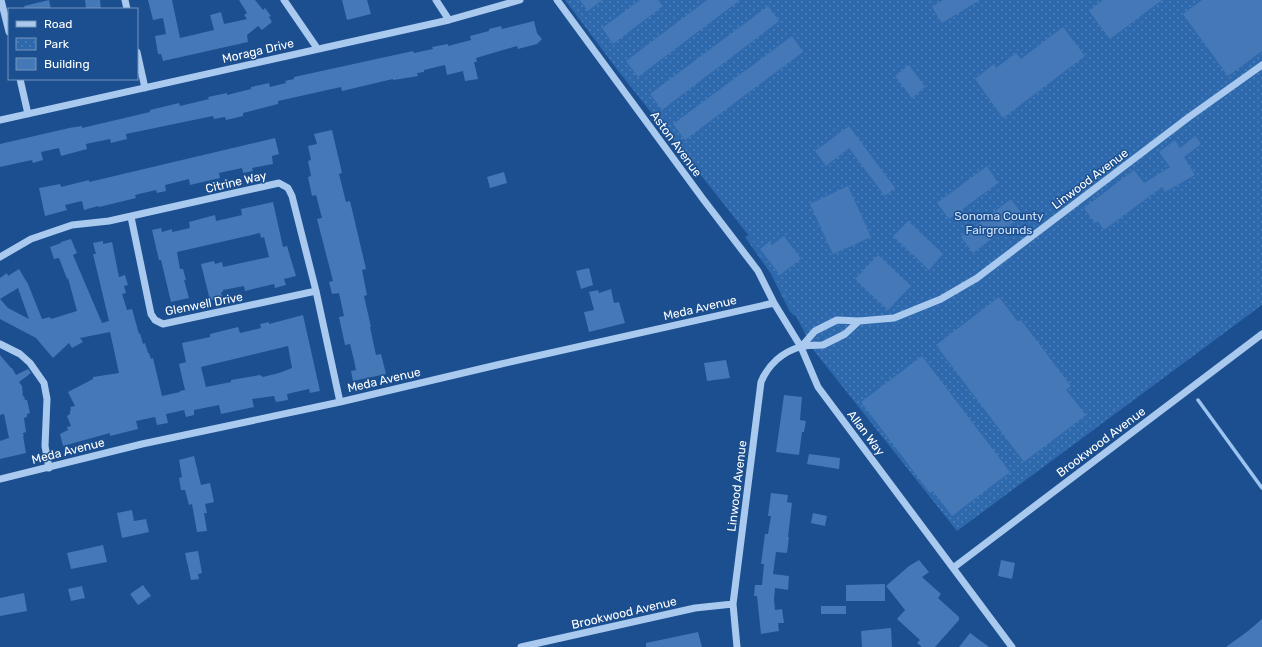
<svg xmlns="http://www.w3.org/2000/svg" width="1262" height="647" font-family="Rubik,sans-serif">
	<defs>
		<pattern id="grass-tufts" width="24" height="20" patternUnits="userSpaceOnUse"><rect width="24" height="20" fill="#2e69ad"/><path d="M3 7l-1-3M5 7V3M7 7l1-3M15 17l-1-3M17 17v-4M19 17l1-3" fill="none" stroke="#4d80b9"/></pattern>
		<pattern id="park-dots" width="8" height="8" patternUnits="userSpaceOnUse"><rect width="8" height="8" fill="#2e69ad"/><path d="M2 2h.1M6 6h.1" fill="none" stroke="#4d80b9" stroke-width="1.8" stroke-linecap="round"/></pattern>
	</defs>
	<rect width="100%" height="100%" fill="#1b4f8f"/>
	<path fill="url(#grass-tufts)" d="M786 215 800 318 793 315 789 310 771 274 745 237Z"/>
	<path fill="url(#park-dots)" d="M565 0H1262V305L957 531 815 352 780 286 753 241 619 72Z"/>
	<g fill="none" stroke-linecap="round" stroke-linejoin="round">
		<path stroke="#9cc4f0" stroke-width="3.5" d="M1198 400 1262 488"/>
	</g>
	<path fill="#4478b7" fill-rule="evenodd" d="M49 0 51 9H25L24 6Z
		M85 0H100L101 9H86Z
		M148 0H172L180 38 214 30 210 15 221 12 224 24 247 19 244 15 247 13 239 0H255L263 10 265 8 271 16 269 17 272 22 262 30 258 26 247 35 248 42 163 61 161 54H158L155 36 166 34 163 18 153 20Z
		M342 0H367L371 14 347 20Z
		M580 0H602L588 11Z
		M640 0H658L663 6 613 44 602 28Z
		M707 0H740L638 77 626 61Z
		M943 0H980L942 23 932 7Z
		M1103 0H1162L1110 39 1089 11Z
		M1202 0H1262V51L1228 76 1183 14Z
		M768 6 779 21 662 110 650 94Z
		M534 21 537 33 542 39 537 44 518 49 517 46 476 58 477 62H474L478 79 465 81 463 71 447 75 445 65 424 70V72L417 73 418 76 400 79 393 80V79L342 91 341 87 278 101V104L243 113V116L226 120 225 117 214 119 213 116 126 134 127 139 111 143 110 139 86 144 87 149 61 156 59 148 41 152 43 160 33 163 32 160 0 167V144L69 128 82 126V128L150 112V110L179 103 180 106 209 99 208 97 227 93V95L251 89V87L269 83 270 87 286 83 285 81 294 79V77L413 51 414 53 433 49 432 47 448 44V46L471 40 470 36 489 31V29L501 26 502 29Z
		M1063 27 1085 56 1003 118 975 79 994 64 996 68 1016 53 1021 59Z
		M792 36 803 52 685 140 673 124Z
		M909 65 925 87 912 98 895 76Z
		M849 126 895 188 885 196 849 148 826 166 815 151Z
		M332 130 342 173 339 174 346 202 350 201 366 269 362 270 367 295 364 296 371 327H370L376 355 381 354 386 374 353 381 351 371 356 370 354 360 350 344 345 345 339 317 344 316 339 293 332 294 329 282 333 281 317 219 322 218 316 195 312 196 308 177 311 176 308 161 311 160 308 146 317 144 314 134Z
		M1195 136 1201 144 1184 157 1195 175 1165 192 1162 187 1104 230 1098 221 1095 223 1084 208 1134 170 1144 183 1170 167 1159 152 1175 140 1180 148Z
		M275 138 279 154 272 156 273 164 252 168 253 171 243 173 242 168 219 173 220 178 190 185 189 179 165 185 166 191 157 193 156 190 135 195 136 198 99 207 98 206 84 210 82 201 65 205 67 210 45 216 39 188 60 184 61 187 89 180V182Z
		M987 166 998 183 949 219 937 203Z
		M504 172 507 183 490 188 487 177Z
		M848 186 871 237 833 254 810 204Z
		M1011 199 1023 215 973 253 961 237Z
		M273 202 283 247 287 246 296 276 284 279 286 285 275 288 274 284 245 291 244 286 223 290V292H221L222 297 210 300 201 264 214 261 215 264 222 262 223 267 269 257 264 237 261 238 260 233 177 252 180 269H183L186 280H184L189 298 171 302 161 260H159L152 230 161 228 162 232 172 229V232L190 228 189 222 215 215 216 221 242 215 241 209Z
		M908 221 943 254 929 270 893 236Z
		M784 236 801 259 780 275 760 249 769 242 772 245Z
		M71 239 77 253 73 255 102 323 109 321 93 254H96L93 243 103 241V244L112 242 119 277 125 275 128 285 124 286 126 293 122 294 127 310 132 309 139 334 140 333 143 344 145 343 148 353H149L151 359 153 358 162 396 180 392V391L185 390 179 364 186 362 182 343 210 337V334L238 327 240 333 261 328 260 324 269 322V324L303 315 320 391 310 393 309 389 287 394 288 400 276 402 274 396 252 399 254 407 221 414 219 405 194 410V415L186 417 184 410 166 414 168 423 157 425 155 417 136 421 138 429 110 436V433L63 446 60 434 68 430 67 427 71 426 67 416 70 414V411L71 410 70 407 75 406 68 392 93 379V377L119 373 110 332 80 338 83 342 72 348 69 343 53 358 36 338 0 319V278L7 273 8 276 19 269 28 284 42 319 50 317 51 319 77 311 68 278 67 279 59 258 54 259 50 247 61 243V242ZM18 288 29 319 8 308 0 299ZM288 346 292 368 279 373 263 377 260 375 231 380V382L206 387 201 367Z
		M878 255 911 286 888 310 855 279Z
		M589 268 593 285 581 289 576 271Z
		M611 289 614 303 619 302 625 323 589 332 584 312 594 310 589 292 598 290 599 293Z
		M999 297 1018 322 1021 320 1071 386 1066 390 1086 415 1024 462 936 345Z
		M0 355 11 368H12L16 375 28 369 31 373 19 382 22 386 23 397 24 396 25 400H27L30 413 27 414V417L24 418 26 432 23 433 24 436H23L26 453 0 459V441L9 438 4 414 0 415Z
		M922 356 1010 472 952 516 933 491 930 493 861 402Z
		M726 360 730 378 707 381 704 363Z
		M784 395 802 397 800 420 806 421 804 432H802L799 455 776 452Z
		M809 454 840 458 839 469 807 464Z
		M194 456 201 485 210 483 214 502 205 504 207 513H204L207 531 197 532 192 504 189 505 185 490H181L179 478 182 477 179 460Z
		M771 493 788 495 787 502 792 503 788 537H789L787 553 776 552 773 574 789 576 788 590 775 588 774 600 775 610 782 609 784 623H778L779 631 761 634 757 596H754L755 585H762L764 564H761L765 534H768L771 516H768Z
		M132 510 134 521 146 519 149 532 122 538 117 513Z
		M813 513 827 516 825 526 811 523Z
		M103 545 107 562 71 569 67 553Z
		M198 551 202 573 198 574 199 579 191 580 185 553Z
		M919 560 929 572 922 577 941 594 938 598 959 617V620L935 647H922L917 643 920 640 897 619 905 610 886 586 909 566Z
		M1001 560 1015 563 1012 579 998 576Z
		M885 584V601H846V585Z
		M143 585 151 596 138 605 130 594Z
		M82 586 85 598 71 601 68 589Z
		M24 593 27 611 0 616V598Z
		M821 606H846V614H821Z
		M1262 619V647H1226L1248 631Z
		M891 628 892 647H862L861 631Z
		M698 632 702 647H646V643Z
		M970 633 989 647H959Z"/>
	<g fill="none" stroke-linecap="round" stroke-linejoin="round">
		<path stroke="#a9c9ee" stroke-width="7" d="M1 0 9 32
			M125 0 127 9
			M284 0 317 48
			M436 0 449 20
			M557 0 703 199 758 271 774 303 801 347 818 387 1012 647
			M137 52 145 88
			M20 79 28 114
			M0 120 449 20 520 0
			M131 217 151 314 155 320 163 324 316 291
			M0 257 31 239 72 225 109 221 279 183 288 188 292 196 316 291 340 402
			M0 344 20 354 30 363 44 383 47 399 45 446 49 468
			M801 347 815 331 837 320 859 321 894 318 941 299 977 278 1189 117 1262 65
			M0 479 142 444 340 402 501 364 774 303
			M953 568 1262 334
			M521 647 695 608 733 604
			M737 647 733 604 761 382C768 365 782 352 800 347 807 345 816 345 823 345L845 334 859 321"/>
	</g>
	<g text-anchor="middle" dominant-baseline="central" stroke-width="3" stroke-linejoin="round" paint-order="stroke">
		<g font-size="12" fill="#fff" stroke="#1b4f8f">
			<text transform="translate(258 51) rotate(-13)">Moraga Drive</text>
			<text transform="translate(676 144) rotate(54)">Aston Avenue</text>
			<text transform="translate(1090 179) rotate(-37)">Linwood Avenue</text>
			<text transform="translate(236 182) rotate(-13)">Citrine Way</text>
			<text transform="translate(204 304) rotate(-11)">Glenwell Drive</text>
			<text transform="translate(700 308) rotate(-13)">Meda Avenue</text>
			<text transform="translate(384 380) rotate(-13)">Meda Avenue</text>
			<text transform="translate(866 433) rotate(53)">Allan Way</text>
			<text transform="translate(1101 442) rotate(-37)">Brookwood Avenue</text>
			<text transform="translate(68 451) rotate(-14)">Meda Avenue</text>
			<text transform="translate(737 486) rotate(-83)">Linwood Avenue</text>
			<text transform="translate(624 613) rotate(-13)">Brookwood Avenue</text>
		</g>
		<g font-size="12" fill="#cfe3fa" stroke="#1b4f8f">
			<text x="999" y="216">Sonoma County<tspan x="999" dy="14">Fairgrounds</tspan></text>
		</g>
	</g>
	<rect x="8" y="8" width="130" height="72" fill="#1b4f8f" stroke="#7695bc"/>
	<rect x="16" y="21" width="20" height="6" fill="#a9c9ee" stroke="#7695bc"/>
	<text x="44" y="28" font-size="12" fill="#ffffff">Road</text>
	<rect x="16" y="38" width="20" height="12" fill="url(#park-dots)" stroke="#7695bc"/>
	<text x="44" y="48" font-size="12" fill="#ffffff">Park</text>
	<rect x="16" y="58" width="20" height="12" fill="#4478b7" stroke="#7695bc"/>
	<text x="44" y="68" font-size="12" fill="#ffffff">Building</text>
</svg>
